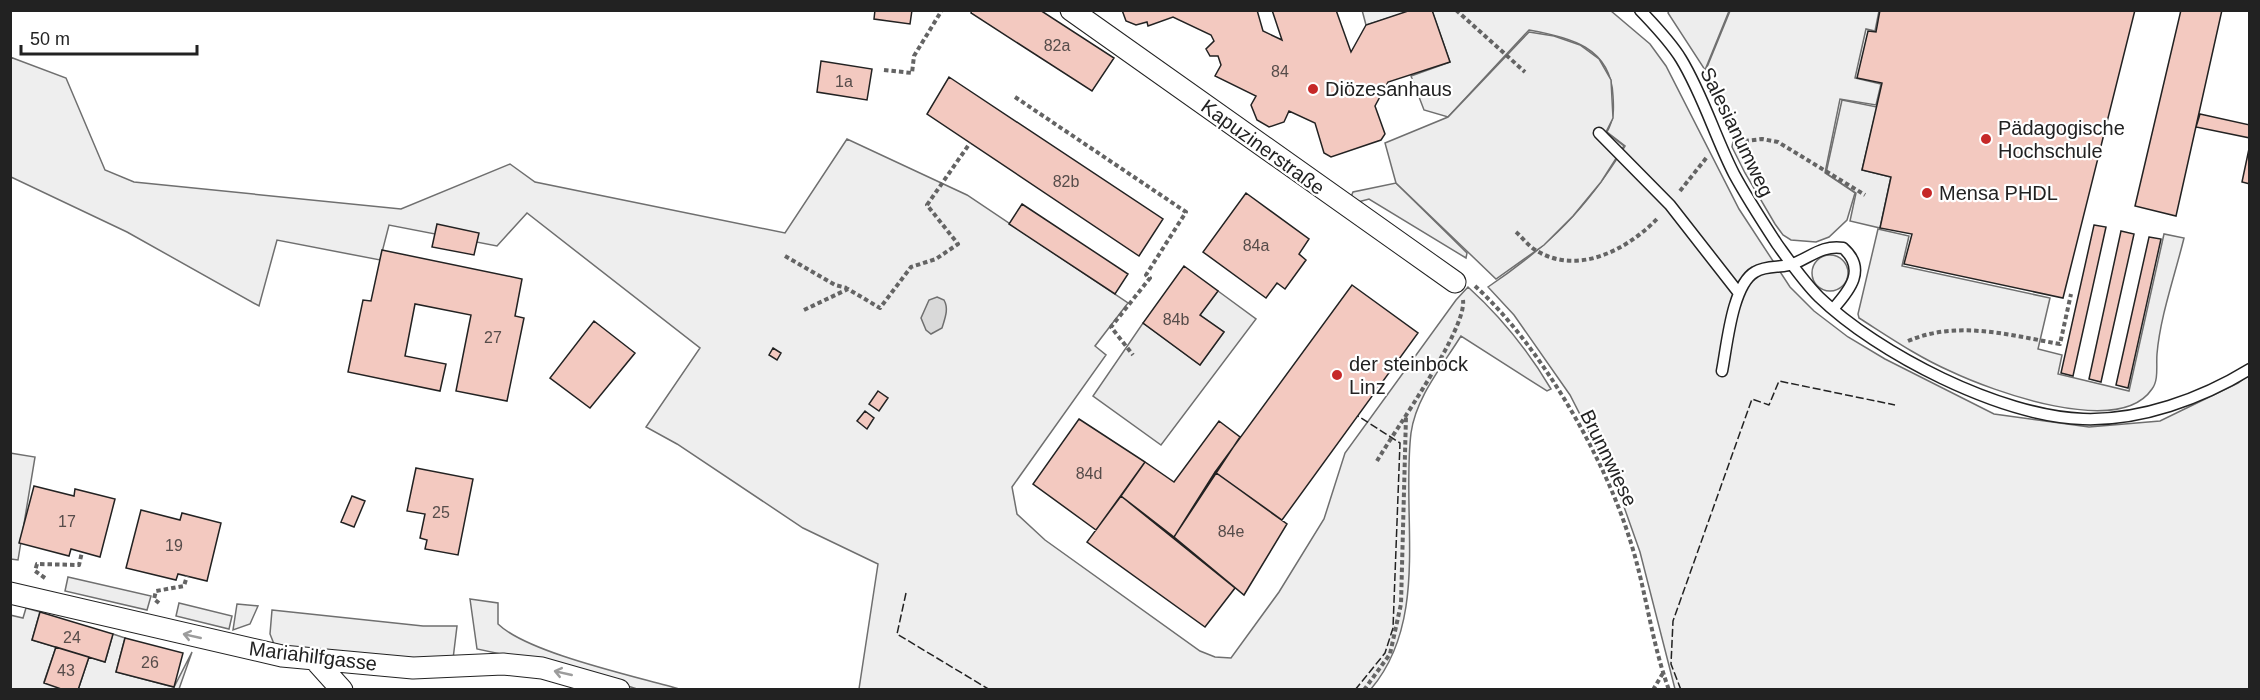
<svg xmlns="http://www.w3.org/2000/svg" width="2260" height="700" font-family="Helvetica,sans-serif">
	<rect width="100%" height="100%" fill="#fff"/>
	<path fill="#eee" stroke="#6f6f6f" stroke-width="1.5" d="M1362 10 1411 11 1366 25Z
		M1432 11H1611L1650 44 1666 66 1739 209 1790 287 1814 311 1848 337 1885 359 1994 414 2089 427 2160 421 2238 383 2249 375V689H1675L1640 552 1617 487 1570 395 1514 315 1488 287C1550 245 1586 209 1625 146L1607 132C1614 119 1614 111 1613 96 1611 47 1569 37 1529 30L1448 117 1424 110 1411 76 1450 62Z
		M1730 11H1879L1875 31 1866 29 1855 78 1881 84 1876 105 1840 99 1825 173 1855 193 1847 220 1829 237 1816 242 1791 240 1783 235 1775 224 1745 173 1732 147 1735 130 1729 124 1705 72Z
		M10 57 66 78 105 170 134 182 401 209 510 164 535 182 785 233 847 139 967 195 1128 303 1095 346 1106 355 1012 487 1017 514 1045 540 1200 651 1215 657 1231 658 1279 592 1324 519 1345 453 1456 300 1468 287C1500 316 1529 352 1551 389L1547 391 1461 336C1443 365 1416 397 1411 433 1401 517 1430 619 1371 689H859L878 564 803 528 677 444 646 427 700 348 527 213 497 246 389 225 380 260 277 240 259 306 127 232 11 177Z
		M1396 183 1467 253 1466 258 1369 199 1354 203 1351 197 1353 192Z
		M1878 229 1909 236 1902 266 2050 298 2038 349 2062 355 2058 374 2129 391 2164 234 2184 238C2175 275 2160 317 2157 354 2156 365 2159 380 2152 389 2119 438 1992 391 1950 371 1918 357 1889 337 1859 318L1858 314Z
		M1812 273a18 18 0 1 1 36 0a18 18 0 1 1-36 0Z
		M10 453 35 457 18 560 11 559Z
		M470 599 498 603V624C528 653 634 676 679 689H637L585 672 477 649Z
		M237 604 258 606 250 624 233 630Z
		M26 608 40 612 32 640 56 647 44 682 64 689H11L10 615 23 618Z
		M272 610 423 626H457L453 659C395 663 332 654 274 644L270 634Z
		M113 634 125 638 116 672 174 687 192 652 179 689 78 690 89 657 105 662Z"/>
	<path fill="#ededed" stroke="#6f6f6f" stroke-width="1.5" d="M1669 11H1729L1705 70 1668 13Z
		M1529 32 1554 36 1580 45 1599 59 1611 80 1613 118 1606 132 1624 146 1601 182 1573 216 1544 245 1496 279 1396 183 1385 143 1448 117Z
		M1842 100 1877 107 1862 170 1891 177 1880 228 1850 221 1856 193 1826 173Z
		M1218 291 1256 319 1161 445 1093 396 1143 323 1200 365 1224 332 1200 315Z
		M68 577 151 596 147 610 65 591Z
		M179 603 232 616 229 629 176 616Z"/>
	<path fill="#d9d9d9" stroke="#6f6f6f" stroke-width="1.5" d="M937 297 944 300C949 309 945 318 942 328L931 334 926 330 921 318 929 300Z"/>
	<path fill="#f3c9c0" stroke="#222" stroke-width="1.5" d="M875 10H912L910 24 874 19Z
		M972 10H1040L1114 58 1092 91 971 13Z
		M1122 10H1257L1263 31 1282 40 1272 10H1336L1351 52 1366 25 1411 10H1432L1450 62 1388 82 1375 106 1385 134 1381 140 1331 157 1324 153 1315 123 1289 111 1284 122 1269 127 1257 120 1251 105 1256 96 1215 76 1221 65 1218 56H1210L1206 49 1214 41 1211 35 1173 17 1148 26 1147 22 1136 25 1126 21Z
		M1880 10H2135L2063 298 1904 264 1912 234 1880 228 1891 177 1862 170 1882 83 1857 78 1868 31 1876 32Z
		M2181 10H2222L2176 216 2135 206Z
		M821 61 872 69 867 100 817 92Z
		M949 77 1163 219 1139 256 927 114Z
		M2200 114 2250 125V138L2196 127Z
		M2250 144V184L2242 182Z
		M1246 193 1309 239 1299 254 1306 260 1285 289 1277 283 1266 298 1203 252Z
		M1022 204 1128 274 1115 294 1009 224Z
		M437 224 479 233 474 255 432 247Z
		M2094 225 2106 227 2073 376 2061 373Z
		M2121 231 2134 234 2101 382 2089 379Z
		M2149 237 2161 239 2128 388 2116 385Z
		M382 250 522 279 515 316 524 318 507 401 456 391 471 315 415 304 405 356 446 364 440 391 348 372 363 300 371 301Z
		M1184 266 1218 291 1200 315 1224 332 1200 365 1143 323Z
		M1352 285 1418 333 1282 520 1215 472Z
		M594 321 635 353 590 408 550 378Z
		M773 348 781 353 777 360 769 355Z
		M878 391 888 398 879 411 869 404Z
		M865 411 874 418 867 429 857 421Z
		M1079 419 1145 462 1096 530 1033 484Z
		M1219 421 1240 437 1174 537 1121 496 1145 462 1174 482Z
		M416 468 473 479 458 555 425 549 427 540 420 538 425 514 407 511Z
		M1215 472 1287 524 1244 595 1174 537Z
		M34 486 74 496 75 489 115 499 100 557 71 549 69 556 19 543Z
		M352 496 365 501 354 527 341 522Z
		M1121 496 1235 588 1205 627 1087 542Z
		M141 510 180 520 182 513 221 523 207 581 178 574 176 580 126 568Z
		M40 612 113 634 105 662 32 640Z
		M125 638 183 653 174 687 116 672Z
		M56 647 89 657 78 690H64L44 683Z"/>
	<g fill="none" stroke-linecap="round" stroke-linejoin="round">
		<defs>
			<path id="service" d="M1640 10C1655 26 1670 41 1681 59 1703 95 1715 137 1734 174 1747 198 1762 221 1777 244 1790 262 1803 281 1819 297 1878 354 2000 416 2083 419 2140 421 2201 399 2250 369
				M1599 133 1670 205 1738 292
				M1722 371C1727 346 1732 285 1755 272 1768 264 1783 269 1795 263 1812 256 1823 245 1843 248 1867 269 1850 290 1833 309"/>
			<path id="minor" d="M1071 10 1455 282
				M10 593 282 656 413 668 503 664 542 668 619 690
				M315 660 342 690"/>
		</defs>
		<use href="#service" stroke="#222" stroke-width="13"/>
		<use href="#minor" stroke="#222" stroke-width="23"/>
		<path stroke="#646464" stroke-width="4" stroke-dasharray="4.5 3" stroke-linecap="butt" d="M1456 10 1525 72
			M884 70 912 73 914 56 942 10
			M1015 97 1186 212 1146 275 1150 278 1111 327 1133 355
			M1737 142 1762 139 1778 142 1865 195
			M1680 191 1707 157
			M1516 232C1523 238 1529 247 1537 251 1579 276 1628 249 1658 218
			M785 256 835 285 847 288
			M1475 286C1540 345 1604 456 1630 540 1646 589 1651 641 1669 690
			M804 310 848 289 880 308 911 267 936 259 958 244 927 205 970 143
			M1908 341C1957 320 2009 335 2060 344L2071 294
			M1377 461C1395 430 1467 329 1463 300
			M45 578 35 571 37 564 79 565 82 552
			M159 603 154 599 156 591 184 586 187 576
			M1364 690 1390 654 1401 604 1406 416
			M1653 690 1663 673"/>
		<use href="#service" stroke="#fff" stroke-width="10"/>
		<use href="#minor" stroke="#fff" stroke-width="21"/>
		<path stroke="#222" stroke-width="1.5" stroke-dasharray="8 3" stroke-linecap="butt" d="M906 593 897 634 990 690
			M1355 690 1385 653 1393 628 1400 443 1358 416
			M1681 690 1671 664 1673 621 1752 399 1769 405 1779 381 1895 405"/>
	</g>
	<defs><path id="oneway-shaft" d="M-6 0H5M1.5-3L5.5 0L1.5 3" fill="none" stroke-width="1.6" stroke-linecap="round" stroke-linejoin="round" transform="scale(1.5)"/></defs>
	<g stroke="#9c9c9c">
		<use href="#oneway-shaft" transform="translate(192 636) rotate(-167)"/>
		<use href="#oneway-shaft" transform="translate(563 673) rotate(-167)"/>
	</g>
	<g fill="#c62828" stroke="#fff" stroke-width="2">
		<circle cx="1313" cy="89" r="6"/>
		<circle cx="1986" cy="139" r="6"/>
		<circle cx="1927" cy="193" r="6"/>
		<circle cx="1337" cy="375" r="6"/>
	</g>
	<g text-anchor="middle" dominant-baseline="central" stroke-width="4.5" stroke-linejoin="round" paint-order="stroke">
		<g font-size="16" fill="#564c4a">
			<text x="1057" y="45">82a</text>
			<text x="1280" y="71">84</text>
			<text x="844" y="81">1a</text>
			<text x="1066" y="181">82b</text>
			<text x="1256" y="245">84a</text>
			<text x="1176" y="319">84b</text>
			<text x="493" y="337">27</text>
			<text x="1089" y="473">84d</text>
			<text x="441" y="512">25</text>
			<text x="67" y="521">17</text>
			<text x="1231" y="531">84e</text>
			<text x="174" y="545">19</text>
			<text x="72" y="637">24</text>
			<text x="150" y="662">26</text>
			<text x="66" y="670">43</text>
		</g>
		<g font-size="20" fill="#222" stroke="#fff" text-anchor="start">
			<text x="1325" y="89">Diözesanhaus</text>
			<text x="1998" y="128">Pädagogische<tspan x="1998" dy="23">Hochschule</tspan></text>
			<text x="1939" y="193">Mensa PHDL</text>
			<text x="1349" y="364">der steinbock<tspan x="1349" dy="23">Linz</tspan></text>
		</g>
		<g font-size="20" fill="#222" stroke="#fff">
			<text transform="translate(1737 132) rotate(64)">Salesianumweg</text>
			<text transform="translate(1263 147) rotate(36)">Kapuzinerstraße</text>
			<text transform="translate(1609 458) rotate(64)">Brunnwiese</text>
			<text transform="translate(313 656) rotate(7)">Mariahilfgasse</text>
		</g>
	</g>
	<rect width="2260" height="700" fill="none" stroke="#222222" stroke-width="24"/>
	<path d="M21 45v9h176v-9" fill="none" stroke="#222222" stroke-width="3"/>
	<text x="30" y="45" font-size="18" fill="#222222" stroke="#ffffff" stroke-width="4.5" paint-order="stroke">50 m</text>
</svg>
